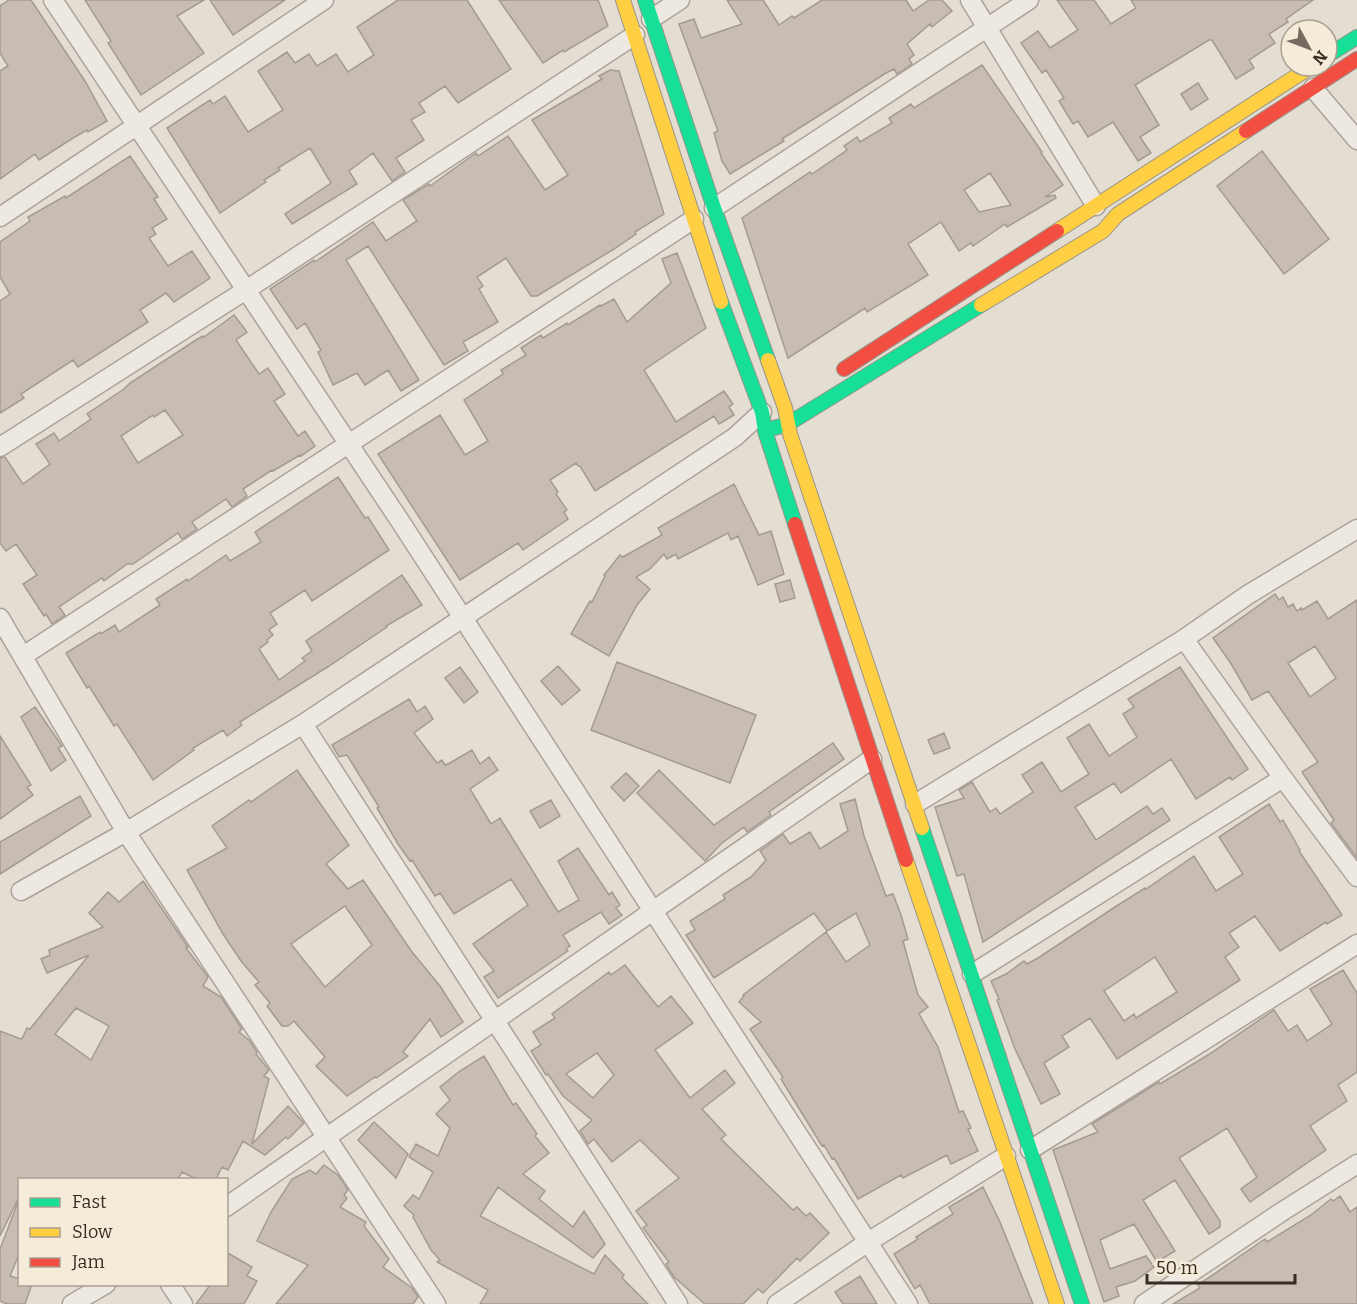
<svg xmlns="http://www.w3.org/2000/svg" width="1357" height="1304" font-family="Bitter,serif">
	<rect width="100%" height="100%" fill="#e4ded2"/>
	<path fill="#c8bdb2" stroke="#a59a91" stroke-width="1.5" fill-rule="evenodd" d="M9 0H31L85 81 107 121 88 132 87 130 73 138 39 160 35 154 0 179V71L8 66 0 53V6Z
		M85 0H204L177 16 204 53 141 95 108 43 111 41Z
		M210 0H285L233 35Z
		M398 0H467L511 69 458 103 445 86 419 103 425 112 411 120 424 140 396 158 405 172 392 181 373 153 349 171 357 184 292 224 285 214 331 183 310 148 278 168 280 170 264 180 266 182 220 213 167 128 210 100 213 104 225 96 248 132 283 110 258 71 287 52 295 63 309 54 317 66 336 54 348 72 374 55 357 27Z
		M499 0H598L608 26 564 52 563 50 543 63Z
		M727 0H763L779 25 792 16 794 18 822 0H906L913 11 929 0H942L952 11 932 27 930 24 907 44 914 55 909 59 912 64 897 74 894 69 886 73 782 139 784 141 730 174 722 161 714 133 718 131 679 24 694 19 701 38 742 24Z
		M1057 0H1094L1111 24 1136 8 1131 0H1313L1286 19 1288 22 1269 34 1275 43 1249 60 1254 68 1236 79 1212 40H1209L1135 85 1159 125 1140 137 1151 153 1138 161 1113 122 1088 137 1078 121 1073 124 1059 101 1064 98 1046 70 1042 73 1021 43 1038 31 1050 48 1078 30Z
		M982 65 1042 152 1041 153 1063 185 1045 197 1055 195 1056 198 1007 227 1005 224 973 246 971 243 959 251 941 222 908 244 928 275 867 312 865 308 788 358 742 218 810 172 812 174 847 150 844 146 857 137 860 142 892 123 889 118 911 104 914 108ZM990 173 1011 205 979 212 964 190Z
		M610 70 619 71 664 214 635 232 636 234 614 249 537 296H531L506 258 477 277 483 286 479 289 498 322 463 342 468 351 444 365 368 246 346 260 419 380 401 391 388 370 365 385 357 373 333 385 318 352 321 350 305 323 297 329 270 289 314 260 315 262 373 222 386 241 417 221 403 200 429 184 430 186 476 153 478 156 508 136 545 190 568 175 532 120 602 79 599 76Z
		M1198 83 1208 99 1191 110 1181 94Z
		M1262 151 1329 239 1284 274 1217 186Z
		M130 156 158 197 154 199 167 219 152 228 156 234 149 238 168 266 192 251 210 278 174 302 166 293 140 310 148 322 78 367 73 360 21 394 24 398 0 413V301L10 294 0 277V242L30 221 28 217 65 196 66 198Z
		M677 253 706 328 644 370 676 422 724 391 733 404 729 407 734 415 719 424 714 416 595 491 580 466H578L576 463 550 480 558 492 556 494 567 510 564 512 568 519 523 550 518 543 460 580 378 454 440 415 465 455 488 441 464 400 503 374 501 370 526 355 521 348 541 335 543 338 567 323 568 325 600 305 601 306 614 299 627 322 671 283 662 259Z
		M234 315 247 332 236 340 259 374 268 368 285 394 274 401 298 436 305 431 315 446 301 456 300 455 273 471 272 470 243 489 247 496 232 507 226 499 192 522 197 529 182 539 178 533 133 564H127L104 581 102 578 59 607 65 615 52 624 46 614 44 616 23 584 37 575 16 544 6 551 0 543V458L5 457 23 484 50 464 36 444 54 433 59 441 91 419 87 414 124 389 130 383 196 340 203 336 204 337ZM165 410 183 435 138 463 121 436 153 415 154 417Z
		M338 477 365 518 368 517 389 550 312 601 305 590 270 613 277 624 269 630 273 635 267 640 268 642 259 649 279 680 305 661 302 658 312 651 306 641 402 575 422 605 386 626 387 627 329 666 240 722 242 725 227 736 223 730 193 748 194 750 153 780 117 724 114 726 89 686 87 688 66 653 100 632 101 634 115 625 119 632 160 605 156 599 187 579 188 581 226 555 230 561 261 542 255 532Z
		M734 484 759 535 771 531 784 574 758 585 738 536 731 540 728 533 678 559 676 554 667 559 664 554 650 569 636 577 650 589 637 605 609 656 571 634 590 601 592 602 605 576 604 575 620 555 623 557 662 535 658 528Z
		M790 580 795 598 780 602 775 584Z
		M1275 594 1279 600 1283 597 1288 607 1293 604 1297 611 1301 608 1302 610 1317 601 1328 619 1357 600V858L1331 823 1334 820 1302 772 1318 762 1268 691 1252 700 1230 662 1213 638ZM1315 646 1336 678 1310 697 1288 663Z
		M617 662 756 715 730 783 591 730Z
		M558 666 580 690 562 705 541 681Z
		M460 667 478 692 464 703 445 678Z
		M1180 667 1248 769 1232 780 1230 777 1196 799 1171 759 1121 793 1114 783 1075 807 1096 840 1147 806 1153 814 1162 808 1170 820 983 942 964 874 957 876 935 807 964 798 959 790 972 782 990 812 996 808 1000 814 1033 792 1022 775 1042 762 1061 792 1089 774 1067 738 1089 724 1109 756 1137 737 1123 714 1134 707 1128 699Z
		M409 699 417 712 425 706 433 719 414 733 437 763 442 760 445 765 450 763 472 750 480 764 489 757 498 770 470 789 491 824 500 818 558 912 579 900 558 861 578 848 609 895 612 892 620 905 616 908 622 915 609 924 601 912 563 935 570 946 566 949 568 951 498 998 484 977 494 971 473 944 528 905 511 879 454 914 440 893 435 896 412 860 410 861 398 844 377 808 379 807 347 755 339 757 332 745Z
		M35 707 62 746 58 748 66 760 51 771 21 717Z
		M944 733 950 748 934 754 928 740Z
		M0 736 31 785 27 787 33 795 0 819Z
		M833 743 844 759 769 812 771 815 747 832 744 827 722 843 705 861 637 793 659 770 714 825Z
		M297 770 349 845 326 864 348 889 363 880 412 952 440 986 463 1022 441 1037 430 1019 403 1052 408 1056 376 1078 375 1077 347 1096 316 1066 325 1057 294 1021 288 1026H282L267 1006 270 1003 255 985 259 982 241 961 223 934 187 870 227 848 212 826 249 800 251 802ZM345 906 372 945 325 987 291 944Z
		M626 773 639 786 624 801 611 787Z
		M80 796 91 816 0 874V842Z
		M855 799 864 836 886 896 893 894 901 915 908 939 903 941 918 995 928 1007 919 1014 938 1047 959 1112 963 1111 971 1128 968 1129 978 1151 951 1164 947 1155 903 1178 901 1175 858 1199 834 1158 832 1159 824 1145 822 1146 781 1079 783 1077 750 1029 761 1022 739 1002 744 996 743 995 826 932 846 962 870 945 856 913 827 931 814 913 714 978 686 935 695 930 690 921 725 899 723 895 751 877 766 860 760 851 783 834 790 844 810 832 820 849 848 831 840 804Z
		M551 800 560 816 540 828 530 811Z
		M1269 804 1280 822 1283 820 1300 850 1299 851 1342 915 1327 924 1326 922 1280 951 1255 916 1229 933 1239 947 1225 957 1240 980 1117 1059 1090 1018 1062 1036 1069 1047 1044 1063 1060 1094 1041 1104 1015 1049 997 1000 999 999 991 981 1006 974 1024 961 1027 964 1038 958 1115 907 1145 888 1146 889 1194 856 1216 891 1243 874 1219 837ZM1155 957 1177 992 1136 1018 1134 1014 1124 1021 1104 991Z
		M143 881 188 947 186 948 208 977 203 986 221 997 242 1029 239 1032 249 1040 257 1052 256 1054 269 1070 264 1076 269 1079 252 1144 288 1106 304 1123 288 1139 286 1137 265 1155 243 1141 228 1170 222 1167 216 1179H196L182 1172 178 1179H20V1195L0 1236V1031L21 1039 23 1037 27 1028 30 1029 89 955 47 973 41 959 50 955 49 950 103 927 89 913 108 892 119 902ZM76 1008 109 1026 91 1060 55 1034Z
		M625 965 658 1007 671 996 693 1023 655 1050 690 1098 725 1070 735 1083 702 1109 726 1135 721 1139 793 1210 797 1207 806 1216 810 1213 829 1233 800 1261 797 1258 763 1293 758 1289 743 1304H705L674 1277 666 1264 669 1262 643 1228 647 1225 636 1211 679 1178 640 1140 612 1162 594 1139 588 1144 580 1131 592 1120 563 1096 548 1074 546 1075 531 1051 541 1045 533 1032 555 1018 552 1014 609 972 611 975ZM597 1053 614 1075 593 1098 566 1074Z
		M1343 970 1357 993V1072L1338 1085 1347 1101 1310 1126 1326 1150 1250 1202 1241 1189 1257 1177 1227 1128 1179 1158 1220 1221V1227L1209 1234 1175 1180 1143 1200 1175 1251 1157 1262 1134 1224 1100 1240 1110 1269 1146 1256 1154 1267 1135 1281 1116 1287 1119 1296 1104 1302 1053 1150 1098 1132 1092 1124 1159 1082 1160 1084 1208 1055 1274 1010 1288 1031 1297 1025 1307 1041 1332 1024 1310 989Z
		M484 1056 513 1105 516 1103 537 1134 535 1136 549 1153 523 1174 545 1191 539 1199 573 1227 584 1211 605 1244 593 1258 498 1187 480 1216 594 1274 605 1255 624 1275 622 1278 648 1304H480L488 1290 437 1262 440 1260 431 1250 413 1217 414 1215 404 1206 413 1195 419 1199 433 1172 409 1157 416 1144 438 1156 450 1128 436 1114 450 1100 440 1087 460 1071Z
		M374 1122 408 1154 396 1178 358 1140Z
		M324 1165 338 1175 348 1190 344 1195 347 1198 340 1207 366 1222 364 1226 389 1259 383 1267 412 1288 418 1297 413 1304H276L308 1265 257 1241 271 1212 292 1179 310 1170 316 1174Z
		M983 1187 1000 1222 1033 1304H930L920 1285 915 1289 894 1254 918 1239 916 1237 953 1214 949 1207Z
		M1340 1196 1350 1212 1357 1207V1304H1173L1200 1288 1198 1285 1265 1239 1267 1242 1311 1215 1331 1199 1333 1201Z
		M18 1202 20 1252 10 1276 20 1279V1284H32L25 1304H7L0 1301V1249Z
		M226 1252 252 1267 247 1276 257 1281 244 1304H196L211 1284H226Z
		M860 1276 877 1304H843L835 1292Z"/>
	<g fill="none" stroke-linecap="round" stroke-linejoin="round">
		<defs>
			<path id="street" d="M53 0 400 521 908 1304
				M970 0 1096 206
				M651 19 680 0
				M1313 88 1357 140
				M714 208 1029 0
				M0 217 324 0
				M0 447 246 290 635 35
				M0 618 126 832 436 1304
				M1184 639 1283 778 1357 877
				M23 656 694 219
				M303 724 678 1304
				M915 804 1184 639 1249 594 1357 529
				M21 891 126 832 303 724 735 437 762 412
				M972 974 1283 778
				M1030 1150 1357 944
				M226 1207 872 759
				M170 1284 183 1304
				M72 1304 106 1284
				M777 1304 868 1242 1006 1156
				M1144 1304 1283 1211 1357 1164"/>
			<path id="fast" d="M645 0 714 208 768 360
				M1327 56 1357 37
				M721 302 762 412 765 431 795 524
				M774 428 788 424 981 305
				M922 828 1082 1304"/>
			<path id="slow" d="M623 0 721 302
				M1057 231 1312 66
				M981 305 1103 231 1118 214 1246 131
				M768 360 785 408 790 434 922 828
				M906 860 1057 1304"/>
			<path id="jam" d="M1246 131 1357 59
				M844 369 1057 231
				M795 524 906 860"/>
		</defs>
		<use href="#street" stroke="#aaa39a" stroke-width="21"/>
		<use href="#fast" stroke="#9a938a" stroke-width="16"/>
		<use href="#slow" stroke="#9a938a" stroke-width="16"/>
		<use href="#jam" stroke="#9a938a" stroke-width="16"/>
		<use href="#street" stroke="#ede9e2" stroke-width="18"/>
		<use href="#fast" stroke="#16e098" stroke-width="14"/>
		<use href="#slow" stroke="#ffcf43" stroke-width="14"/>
		<use href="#jam" stroke="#f24e42" stroke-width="14"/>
	</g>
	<rect x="18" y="1178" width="210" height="108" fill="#f4ebd9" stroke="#a99f90" stroke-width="1.5"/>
	<rect x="30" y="1198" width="30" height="9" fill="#16e098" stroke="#a99f90" stroke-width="1.5"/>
	<text x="72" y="1208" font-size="18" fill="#392c22">Fast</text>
	<rect x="30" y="1228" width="30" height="9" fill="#ffcf43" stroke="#a99f90" stroke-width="1.5"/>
	<text x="72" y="1238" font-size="18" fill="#392c22">Slow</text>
	<rect x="30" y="1258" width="30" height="9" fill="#f24e42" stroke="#a99f90" stroke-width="1.5"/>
	<text x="72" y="1268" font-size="18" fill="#392c22">Jam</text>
	<g transform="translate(1309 48) rotate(131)"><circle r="28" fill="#f4ebd9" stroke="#a99f90" stroke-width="1.5"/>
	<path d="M0-4.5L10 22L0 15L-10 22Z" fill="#756a60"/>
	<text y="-9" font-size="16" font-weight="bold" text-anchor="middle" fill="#392c22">N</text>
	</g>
	<path d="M1147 1274v9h148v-9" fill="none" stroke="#392c22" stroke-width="3"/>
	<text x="1156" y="1274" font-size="18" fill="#392c22" stroke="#f4ebd9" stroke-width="4.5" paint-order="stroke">50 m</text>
</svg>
